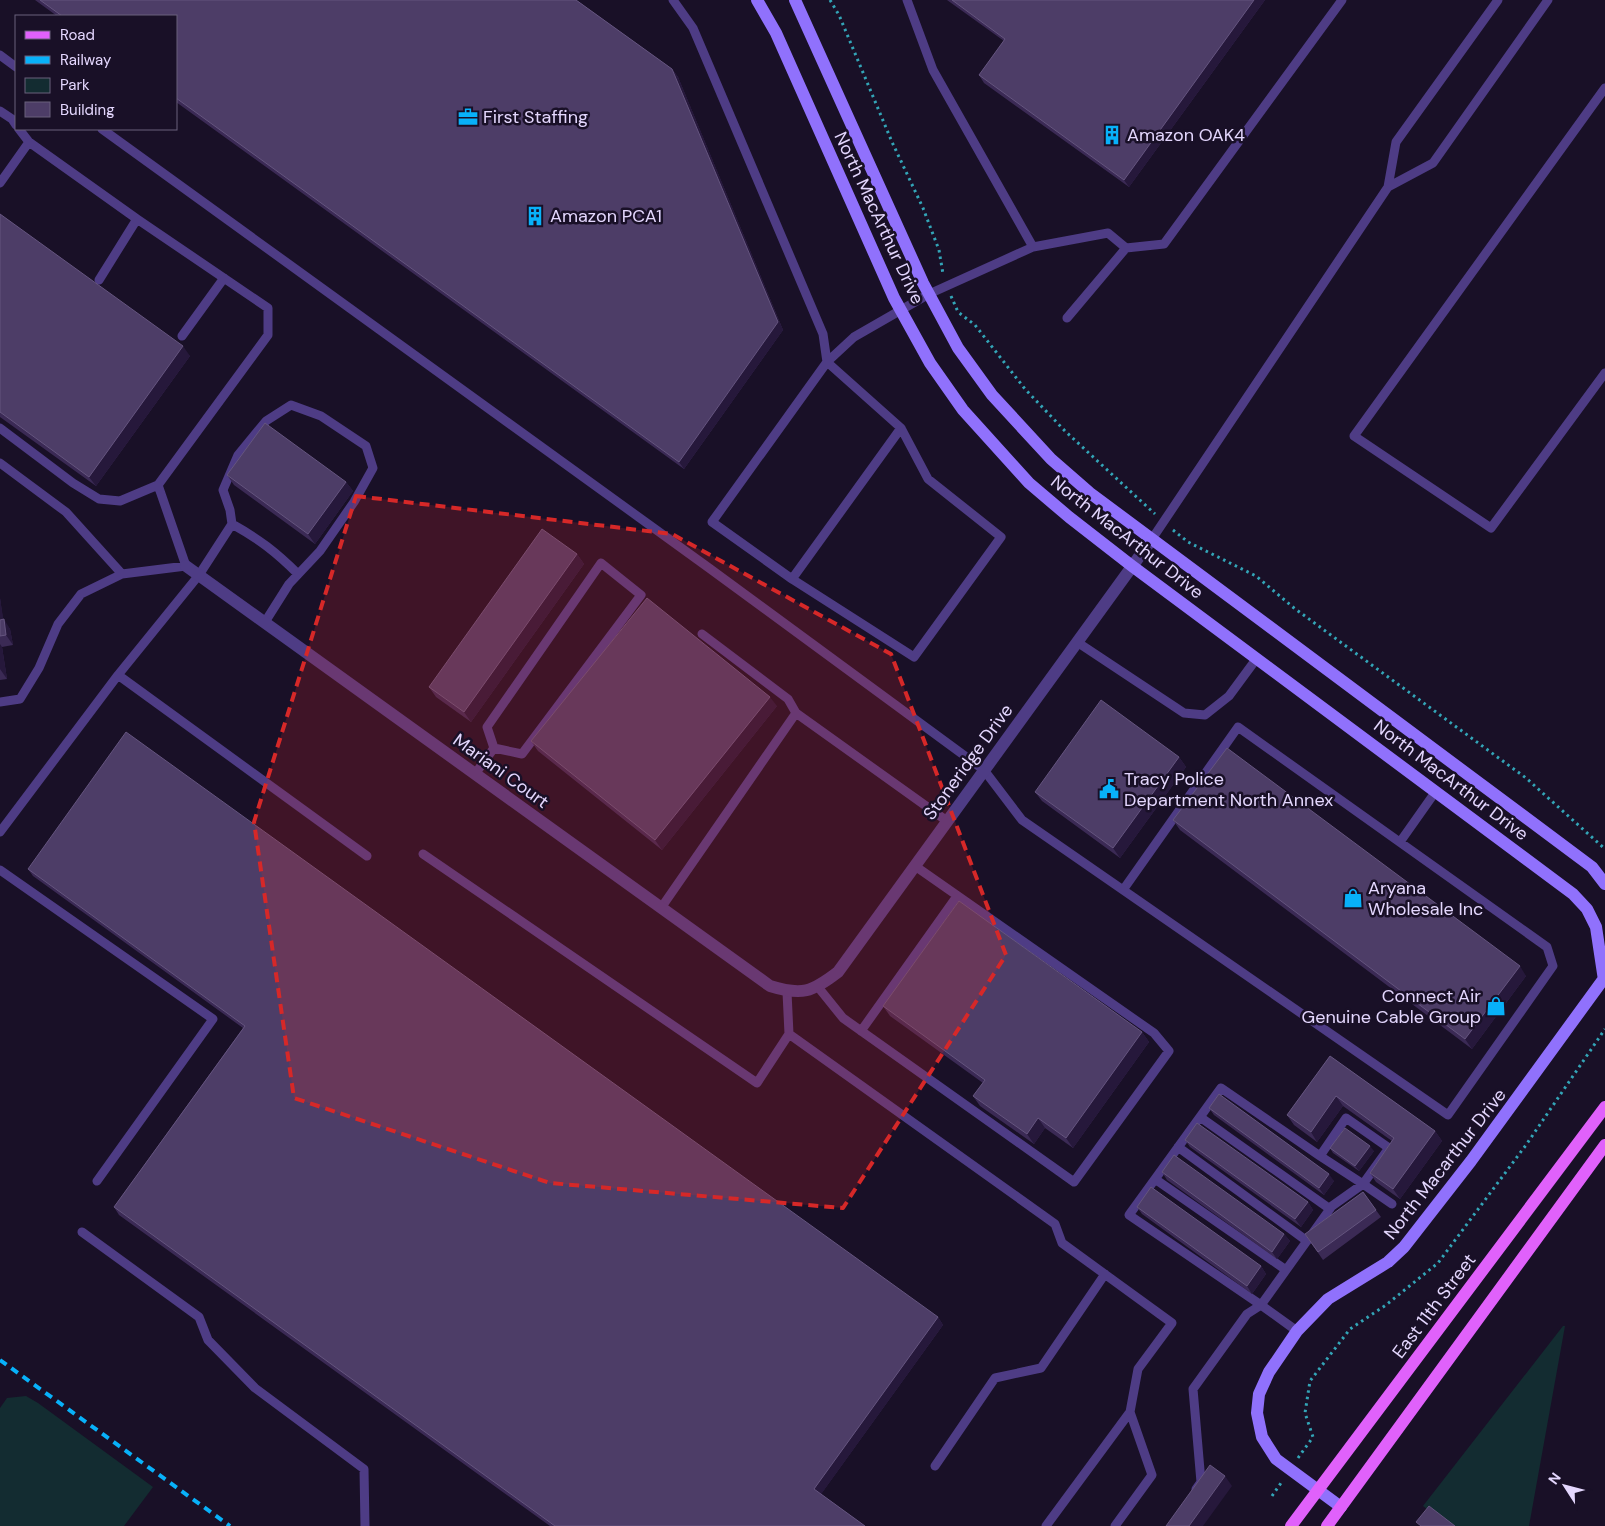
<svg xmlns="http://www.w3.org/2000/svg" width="1605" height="1526" font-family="'DM Sans',sans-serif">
	<rect width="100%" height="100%" fill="#191027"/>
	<path fill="#132c31" d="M1563 1326H1565L1529 1526H1449L1423 1506Z
		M26 1396 38 1403 153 1487 124 1526H0V1408L7 1398Z"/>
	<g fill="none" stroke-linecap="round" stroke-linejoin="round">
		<path stroke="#33a5b7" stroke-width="3" stroke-dasharray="2.5 4" stroke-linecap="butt" d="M830 0 839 15 892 142 923 208 939 250 943 274
			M951 296 958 312 975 325 1025 389 1065 431 1155 514
			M1173 530 1188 542 1256 576 1294 608 1526 778 1605 849
			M1298 1458 1313 1437 1305 1413 1310 1381 1350 1329 1386 1305 1438 1263 1526 1145 1605 1029
			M1272 1496 1283 1480"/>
		<path stroke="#4e3c85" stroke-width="9" d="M673 0 693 28 823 334 827 362 712 522 792 579 901 428 827 362 854 337 901 310 929 294 1033 247 933 70 907 0
			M0 55 16 67
			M1605 88 1354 436 1491 528 1605 373
			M0 111 12 119 16 125
			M19 129 29 142
			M102 129 709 568 984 770 1022 820 1448 1115 1553 966 1547 947 1238 727 1123 890
			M0 183 29 142 137 219
			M1388 187 1433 163 1548 0
			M1033 247 1108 233 1126 248
			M1067 318 1126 248 1164 244 1342 0
			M182 336 224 278
			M0 428 73 483 99 499 120 501 158 485
			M0 463 66 512 122 574
			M232 524C259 539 276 552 298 574
			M1152 539 1388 187 1396 142 1498 0
			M792 579 914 657 1001 537 928 479 901 428
			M265 622 289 584 320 551 354 502 373 468 366 446 321 416 291 405 266 421 238 455 223 490 230 510 232 524 199 575 118 675 367 856
			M702 634 788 699 796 713
			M1077 642 1184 713 1205 715 1229 696 1257 658
			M0 702 20 699 39 668 58 624 81 594 122 574 186 566 158 485 268 335V308L137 219 99 280
			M475 774 494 748 487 727 601 563 641 595 522 754 494 748
			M0 832 118 675
			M1400 842 1436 791
			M423 854 757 1083 789 1034
			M0 870 213 1019 97 1181
			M661 908 796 713 947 821
			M818 987 843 1018 1074 1182 1169 1051 1154 1033 915 866
			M787 992 789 1034 1055 1224 1062 1243 1172 1323 1138 1369 1130 1412
			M861 1031 957 896
			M1200 1117 1330 1209
			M1346 1118 1389 1148 1363 1184 1320 1156Z
			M1178 1147 1307 1241
			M1155 1179 1286 1270
			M82 1232 199 1317 208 1340 255 1388 364 1469 365 1526
			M1297 1331 1261 1305 1332 1206 1363 1184 1392 1204
			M935 1466 995 1378 1041 1368 1105 1274
			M1196 1489 1201 1482 1193 1389 1247 1314 1261 1305 1129 1215 1221 1088 1320 1156
			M1046 1526 1130 1412 1152 1475 1115 1526"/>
		<path stroke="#4e3c85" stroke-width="12" d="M186 566 770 986C802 996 812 992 838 972L1152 539"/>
		<path stroke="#9071fc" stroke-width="12" d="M757 0 776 33 894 298 930 363 963 410 1029 483 1069 517 1132 566 1573 894 1587 909 1596 927 1604 980
			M795 0 923 283 958 348 992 395 1051 459 1090 493 1592 867 1605 884
			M1341 1507 1276 1459 1262 1437 1257 1413 1259 1394 1269 1372 1297 1331 1328 1299 1388 1262 1404 1247 1471 1161 1605 977"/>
		<path stroke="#e061fb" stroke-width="12" d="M1291 1526 1605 1107
			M1327 1526 1605 1145"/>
		<path stroke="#08b1f9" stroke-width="4" stroke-dasharray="8 6" stroke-linecap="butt" d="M0 1360 230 1526"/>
	</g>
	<path fill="#3b2a55" d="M35 0H576L672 69 678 77 783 330 684 469 176 102V16H57Z
		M947 0H1265L1129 187 984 83 979 75 1004 41Z
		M0 214 190 356 96 486 0 417Z
		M227 475 346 482 353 491 315 544 234 485Z
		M577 554 584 564 471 722 436 697 429 687Z
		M0 598 3 620 10 629 13 645 2 647 7 679 0 680Z
		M777 706 662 850 538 751 531 741Z
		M1179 757 1186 767 1120 858 1042 801 1035 792Z
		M1173 820 1526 976 1472 1049 1180 830Z
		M28 869 938 1317 943 1325 821 1494 865 1526H550L119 1215 114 1207 243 1028 33 876Z
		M883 1006 1142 1032 1149 1042 1073 1148 1045 1128 1034 1144 980 1106 973 1096 983 1083 890 1016Z
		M1330 1056 1435 1131 1442 1141 1400 1199 1376 1182 1370 1173 1392 1141 1343 1106 1317 1142 1294 1125 1287 1115Z
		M1209 1108 1334 1181 1324 1195 1214 1115Z
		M1185 1140 1308 1202 1313 1210 1301 1227 1190 1147Z
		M1330 1148 1374 1151 1359 1171 1333 1153Z
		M1162 1172 1284 1234 1290 1241 1277 1259 1167 1180Z
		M1363 1192 1381 1217 1323 1260 1305 1234Z
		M1137 1207 1261 1266 1266 1274 1252 1294 1142 1214Z"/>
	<path fill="#26183b" d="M1254 0H1265L1129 187 1124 180Z
		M672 69 678 77 783 330 684 469 679 462Z
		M183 346 190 356 96 486 89 477Z
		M346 482 353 491 315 544 308 534Z
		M577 554 584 564 471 722 464 712Z
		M0 598 5 630 0 623Z
		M4 619 10 629 13 645 6 635Z
		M0 644 2 647 7 679 0 669Z
		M770 697 777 706 662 850 655 840Z
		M1179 757 1186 767 1120 858 1113 848Z
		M1520 966 1526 976 1472 1049 1465 1039Z
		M1142 1032 1149 1042 1073 1148 1066 1138Z
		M1336 1096 1343 1106 1317 1142 1311 1132Z
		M1038 1118 1045 1128 1034 1144 1027 1134Z
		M1435 1131 1442 1141 1400 1199 1393 1189Z
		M1370 1146 1374 1151 1359 1171 1355 1166Z
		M1329 1174 1334 1181 1324 1195 1319 1188Z
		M1308 1202 1313 1210 1301 1227 1295 1219Z
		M1284 1234 1290 1241 1277 1259 1272 1252Z
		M1261 1266 1266 1274 1252 1294 1247 1286Z
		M938 1317 943 1325 819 1497 814 1489Z
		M1225 1476 1232 1486 1203 1526H1189Z"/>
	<path fill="#4d3d67" stroke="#65557f" d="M40 0H576L672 69 778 322 679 462 176 98V16H62Z
		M952 0H1254L1124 180 979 75 1005 39Z
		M0 214 183 346 89 477 0 412Z
		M265 423 346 482 308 534 227 475Z
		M542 529 577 554 464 712 429 687Z
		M647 598 770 697 655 840 531 741Z
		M4 619 6 635 0 636V620Z
		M1101 700 1179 757 1113 848 1035 792Z
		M126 732 938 1317 814 1489 865 1526H555L114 1207 245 1026 28 869Z
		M1227 748 1520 966 1465 1039 1173 820Z
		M959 901 1142 1032 1066 1138 1038 1118 1027 1134 973 1096 985 1080 883 1006Z
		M1330 1056 1435 1131 1393 1189 1370 1173 1394 1138 1336 1096 1311 1132 1287 1115Z
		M1219 1094 1329 1174 1319 1188 1209 1108Z
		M1197 1123 1308 1202 1295 1219 1185 1140Z
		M1345 1128 1370 1146 1355 1166 1330 1148Z
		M1174 1155 1284 1234 1272 1252 1162 1172Z
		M1151 1187 1261 1266 1247 1286 1137 1207Z
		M1363 1192 1376 1210 1318 1252 1305 1234Z
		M1210 1465 1225 1476 1189 1526H1166Z
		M1429 1506 1455 1526H1421L1416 1522Z"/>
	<path fill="#d62828" fill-opacity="0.2" stroke="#d62828" stroke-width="4" stroke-dasharray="10 6" stroke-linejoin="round" d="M356 496 672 534 891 654 1006 955 843 1208 550 1183 294 1098 254 822Z"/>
	<defs>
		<symbol id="office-bare" viewBox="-9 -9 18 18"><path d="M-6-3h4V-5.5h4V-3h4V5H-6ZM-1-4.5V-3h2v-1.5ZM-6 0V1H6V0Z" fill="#08b1f9" stroke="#191027" stroke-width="2.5" paint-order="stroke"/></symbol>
		<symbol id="building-bare" viewBox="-9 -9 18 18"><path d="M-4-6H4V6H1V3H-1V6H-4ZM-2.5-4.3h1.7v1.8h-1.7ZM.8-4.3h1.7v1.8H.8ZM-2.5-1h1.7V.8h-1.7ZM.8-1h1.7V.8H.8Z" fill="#08b1f9" stroke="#191027" stroke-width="2.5" paint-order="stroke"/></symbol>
		<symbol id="civic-bare" viewBox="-9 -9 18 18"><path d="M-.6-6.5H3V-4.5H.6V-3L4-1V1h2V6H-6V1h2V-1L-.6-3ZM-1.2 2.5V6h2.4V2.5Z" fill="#08b1f9" stroke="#191027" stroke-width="2.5" paint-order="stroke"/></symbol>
		<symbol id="shop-bare" viewBox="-9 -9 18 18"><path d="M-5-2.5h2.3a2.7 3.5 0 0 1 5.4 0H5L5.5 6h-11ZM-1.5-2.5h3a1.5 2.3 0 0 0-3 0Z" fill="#08b1f9" stroke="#191027" stroke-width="2.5" paint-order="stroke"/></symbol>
	</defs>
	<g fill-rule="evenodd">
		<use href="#office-bare" x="454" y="103" width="28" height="28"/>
		<use href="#building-bare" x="1098" y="121" width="28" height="28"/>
		<use href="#building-bare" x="521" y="202" width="28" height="28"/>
		<use href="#civic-bare" x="1095" y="775" width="28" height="28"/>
		<use href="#shop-bare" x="1339" y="884" width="28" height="28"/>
		<use href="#shop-bare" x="1482" y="992" width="28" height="28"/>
	</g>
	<g text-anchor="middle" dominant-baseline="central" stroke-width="5" stroke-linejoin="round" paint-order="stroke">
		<g font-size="18" fill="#e4d7fe" stroke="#191027" text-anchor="start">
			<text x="483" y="117">First Staffing</text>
			<text x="1127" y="135">Amazon OAK4</text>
			<text x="550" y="216">Amazon PCA1</text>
			<text x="1124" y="779">Tracy Police<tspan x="1124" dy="21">Department North Annex</tspan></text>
			<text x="1368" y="888">Aryana<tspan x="1368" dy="21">Wholesale Inc</tspan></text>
			<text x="1481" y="996" text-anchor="end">Connect Air<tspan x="1481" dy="21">Genuine Cable Group</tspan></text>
		</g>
		<g font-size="18" fill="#e4d7fe" stroke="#191027">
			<text transform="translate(879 218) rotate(65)">North MacArthur Drive</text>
			<text transform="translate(1127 537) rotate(38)">North MacArthur Drive</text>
			<text transform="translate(968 762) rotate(-54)">Stoneridge Drive</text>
			<text transform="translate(501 771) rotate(36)">Mariani Court</text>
			<text transform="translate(1451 780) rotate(37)">North MacArthur Drive</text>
			<text transform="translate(1445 1164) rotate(-52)">North Macarthur Drive</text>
			<text transform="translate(1434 1306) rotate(-53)">East 11th Street</text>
		</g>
	</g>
	<rect x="15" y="15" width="162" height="115" fill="#191027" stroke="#6a607d"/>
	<rect x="25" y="31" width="25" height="8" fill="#e061fb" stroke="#6a607d"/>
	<text x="60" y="40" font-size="15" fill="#e4d7fe">Road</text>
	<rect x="25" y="56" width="25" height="8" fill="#08b1f9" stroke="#6a607d"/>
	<text x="60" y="65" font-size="15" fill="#e4d7fe">Railway</text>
	<rect x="25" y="78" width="25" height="15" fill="#132c31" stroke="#6a607d"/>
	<text x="60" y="90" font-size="15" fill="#e4d7fe">Park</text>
	<rect x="25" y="102" width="25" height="15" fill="#4d3d67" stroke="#6a607d"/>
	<text x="60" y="115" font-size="15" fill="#e4d7fe">Building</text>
	<g transform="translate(1565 1486) rotate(306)" stroke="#191027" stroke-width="4" paint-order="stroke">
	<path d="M0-4L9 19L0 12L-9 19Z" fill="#e4d7fe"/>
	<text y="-8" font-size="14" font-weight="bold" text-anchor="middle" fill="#e4d7fe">N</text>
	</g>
</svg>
